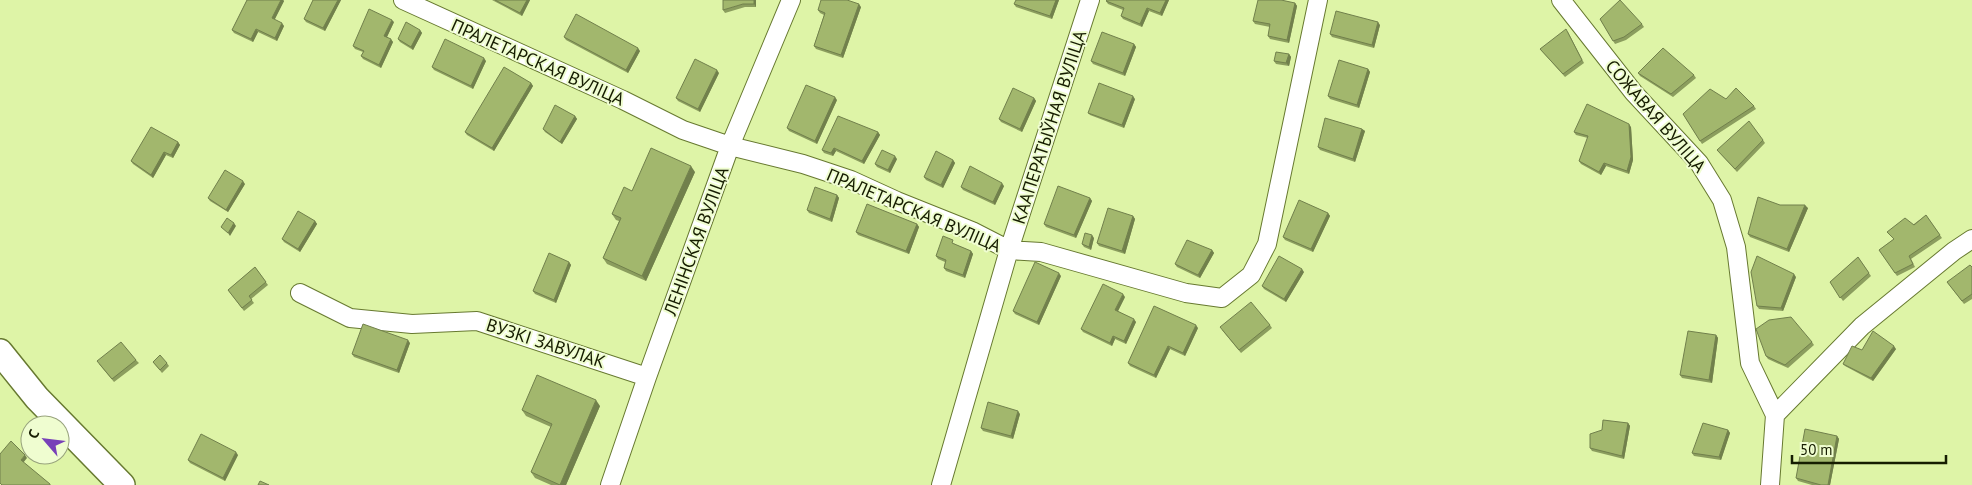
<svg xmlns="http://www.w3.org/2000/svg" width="1972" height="485" font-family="'PT Sans',sans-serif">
	<rect width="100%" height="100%" fill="#def4a7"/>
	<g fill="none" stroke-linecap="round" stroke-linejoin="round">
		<defs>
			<path id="street" d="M403 0 623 100 683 130 730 146 803 164 851 180 897 201 972 231 1009 250 1041 252 1186 293 1222 298 1251 275 1267 244 1318 0
				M1561 0 1634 93 1699 163 1722 200 1736 247 1750 363 1775 415 1770 485
				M300 293 350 318 412 324 477 321 647 377
				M1775 415 1862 326 1954 251 1972 239
				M610 485 647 377 730 146 791 0
				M941 485 1009 250 1090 0"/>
			<path id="secondary" d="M0 352 37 398 122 485"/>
		</defs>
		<use href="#street" stroke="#677930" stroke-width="20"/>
		<use href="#secondary" stroke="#677930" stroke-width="28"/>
		<use href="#street" stroke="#fff" stroke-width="18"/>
		<use href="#secondary" stroke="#fff" stroke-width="25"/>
	</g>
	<path fill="#8b9d5e" d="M247 0H283L284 1 274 20 284 26 277 41 258 32 253 42 234 33 232 30Z
		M313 0H341L325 31 306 22 304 19Z
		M492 0H530L522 16Z
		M756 0V7H745L725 13 723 10Z
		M1059 0 1052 19 1016 7 1014 4Z
		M1107 0H1169L1162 16 1149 11 1142 27 1123 19 1121 16 1123 10 1108 4 1106 1Z
		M1295 3 1297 6 1289 43 1270 39 1268 36 1270 27 1255 24 1253 21Z
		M861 7 843 58 816 49 814 46 824 15 820 13 818 10Z
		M1600 19 1642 24 1644 27 1626 40 1615 44Z
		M394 22 387 37 393 42 381 68 363 59 361 56 363 52 355 49 353 46Z
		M1380 25 1374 48 1332 37 1330 34Z
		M420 30 422 33 413 50 400 42 398 39Z
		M1568 32 1584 63 1565 77 1540 49Z
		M564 37 640 51 628 73 566 40Z
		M1134 44 1136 47 1125 76 1093 64 1091 61Z
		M1289 54 1291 57 1289 66 1276 64 1274 61Z
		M486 61 473 89 434 70 432 67Z
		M1368 69 1370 72 1359 108 1330 99 1328 96Z
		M719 73 700 112 678 101 676 98Z
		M1638 73 1694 75 1696 78 1673 97 1640 76Z
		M531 83 533 86 494 151 467 135 465 132Z
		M1034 98 1036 101 1022 132 1001 122 999 119Z
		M1135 99 1124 128 1090 115 1088 113Z
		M1726 99 1754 106 1756 109 1702 144 1683 114Z
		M837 100 817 144 789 131 787 128Z
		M575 116 577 119 562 144 545 132 543 129Z
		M1631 127 1633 160 1629 174 1606 166 1601 175 1581 164 1579 161 1588 138 1576 135 1574 132Z
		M1362 129 1365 131 1355 162 1320 150 1318 147Z
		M878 132 880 135 864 164 836 151 833 156 824 153 822 150Z
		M1763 140 1765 143 1737 172 1717 150Z
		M178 142 180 145 173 158 166 155 153 178 133 164 131 161Z
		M897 159 890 173 877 167 875 164Z
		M953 160 955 163 943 188 926 180 924 177Z
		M695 172 646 281 607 264 603 258 619 221 616 220 612 214 632 191Z
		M245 184 228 212 210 201 208 198Z
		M1004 186 995 205 963 190 961 187Z
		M837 195 839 198 832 222 809 213 807 210Z
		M1090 198 1092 201 1076 238 1046 227 1044 224Z
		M1780 205 1808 208 1789 252 1750 237 1748 234Z
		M1328 213 1330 216 1313 252 1285 240 1283 237Z
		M1926 215 1942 238 1911 259 1915 267 1897 276 1879 250Z
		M1133 216 1135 219 1125 254 1099 246 1097 243Z
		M315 221 317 224 300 252 284 242 282 239Z
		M917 224 919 227 909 254 858 235 856 232Z
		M1094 238 1091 250 1084 247 1082 244Z
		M955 243 954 244 971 251 973 254 965 278 946 271 944 268 945 262 938 259 936 256Z
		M1212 250 1214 253 1200 278 1177 267 1175 264Z
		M1858 257 1871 276 1843 301 1830 282Z
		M569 262 571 265 556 303 535 294 533 291Z
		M255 267 268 285 251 299 254 303 244 311 228 290Z
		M1972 267V299L1964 304 1947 282Z
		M1304 272 1286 302 1264 289 1262 286Z
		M1061 276 1039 325 1015 314 1013 311Z
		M1796 277 1783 311 1759 309 1757 306Z
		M1125 297 1118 311 1136 322 1126 344 1115 339 1112 346 1083 332 1081 329Z
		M1270 325 1272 328 1241 353 1222 330Z
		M1198 328 1185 356 1170 349 1156 378 1130 366 1128 363Z
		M1716 335 1718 338 1712 383 1682 378 1680 375Z
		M1812 342 1814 345 1788 368 1768 359 1766 356Z
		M410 343 399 373 354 357 352 354Z
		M1896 349 1873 381 1845 366 1843 364 1862 350Z
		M136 360 139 363 114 382 99 364Z
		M153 362 167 363 169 366 162 373Z
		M600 406 566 485H551L535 478 531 472 551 427 526 416 522 410Z
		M1020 414 1013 439 983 431 981 428Z
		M1628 423 1630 426 1624 459 1592 451 1590 448Z
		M1728 430 1730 433 1721 460 1694 456 1692 453Z
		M1837 436 1839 439 1830 485H1812L1798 481 1796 478Z
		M238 455 225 481 190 463 188 460Z"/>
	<path fill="#71804c" d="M281 0H283L284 1 274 21 272 18Z
		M338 0H341L325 31 323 28Z
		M527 0H530L522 16 520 13Z
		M754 0H756V7L754 4Z
		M1056 0H1059L1052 19 1050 16Z
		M1166 0H1169L1162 16 1160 13Z
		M1295 3 1297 6 1289 43 1287 40Z
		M859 4 861 7 843 58 841 55Z
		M1147 8 1149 11 1142 27 1140 24Z
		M392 20 394 22 386 39 384 36Z
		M1378 22 1380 25 1374 48 1372 45Z
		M282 23 284 26 277 41 275 38Z
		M256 29 258 32 253 42 251 39Z
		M420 30 422 33 413 50 411 47Z
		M391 39 393 42 381 68 379 65Z
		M1134 44 1136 47 1125 76 1123 73Z
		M638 48 640 51 628 73 626 70Z
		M1289 54 1291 57 1289 66 1286 63Z
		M484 58 486 61 473 89 471 86Z
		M1368 69 1370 72 1359 108 1357 105Z
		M717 70 719 73 700 112 698 109Z
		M531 83 533 86 494 151 492 148Z
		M1133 96 1135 99 1124 128 1122 125Z
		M835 97 837 100 817 144 815 141Z
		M1034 98 1036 101 1022 132 1020 129Z
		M575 116 577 119 562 144 560 142Z
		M1629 124 1631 127 1633 160 1629 174 1627 171Z
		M1362 129 1365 131 1355 162 1353 159Z
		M878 132 880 135 864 164 862 161Z
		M178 142 180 145 173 158 171 155Z
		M834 148 836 151 833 156 831 153Z
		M164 152 166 155 153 178 151 175Z
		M895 156 897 159 890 173 888 170Z
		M953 160 955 163 943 188 941 185Z
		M1604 163 1606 166 1601 175 1599 172Z
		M691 166 695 172 646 281 642 276Z
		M243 181 245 184 228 212 226 210Z
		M1002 183 1004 186 995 205 993 202Z
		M837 195 839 198 832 222 830 219Z
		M1090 198 1092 201 1076 238 1074 235Z
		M1805 205 1808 208 1789 252 1787 249Z
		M1328 213 1330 216 1313 252 1311 249Z
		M1133 216 1135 219 1125 254 1122 251Z
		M315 221 317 224 300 252 298 249Z
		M234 223 236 226 230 236 228 233Z
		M917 224 919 227 909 254 906 251Z
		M1092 235 1094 238 1091 250 1089 247Z
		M1212 250 1214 253 1200 278 1198 275Z
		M971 251 973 254 965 278 963 275Z
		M569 262 571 265 556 303 554 300Z
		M1302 269 1304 272 1286 302 1284 299Z
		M1059 273 1061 276 1039 325 1037 322Z
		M1794 274 1796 277 1783 311 1781 308Z
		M1123 294 1125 297 1117 313 1115 310Z
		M1134 319 1136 322 1126 344 1124 341Z
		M1196 325 1198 328 1185 356 1183 353Z
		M1716 335 1718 338 1712 383 1709 380Z
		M1113 336 1115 339 1112 346 1110 343Z
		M408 340 410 343 399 373 397 370Z
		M1168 346 1170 349 1156 378 1154 375Z
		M1894 346 1896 349 1873 381 1871 378Z
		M596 400 600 406 566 485H560Z
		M1018 411 1020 414 1013 439 1011 436Z
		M1628 423 1630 426 1624 459 1622 456Z
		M1728 430 1730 433 1721 460 1719 457Z
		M1837 436 1839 439 1830 485H1828Z
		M236 452 238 455 225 481 223 478Z
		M25 455 27 458 23 463 21 460Z"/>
	<path fill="#a2b76d" stroke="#71804c" d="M247 0H281L272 18 282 23 275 38 256 29 251 39 232 30Z
		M313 0H338L323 28 304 19Z
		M495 0H527L520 13Z
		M723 0H754V4H743L723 10Z
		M821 0H847L859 4 841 55 814 46 825 13 818 10Z
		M1016 0H1056L1050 16 1014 4Z
		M1107 0H1166L1160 13 1147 8 1140 24 1121 16 1124 8 1106 1Z
		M1258 0H1281L1295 3 1287 40 1268 36 1270 24 1253 21Z
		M1620 0 1642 24 1624 37 1613 41 1600 19Z
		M369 9 392 20 384 36 391 39 379 65 361 56 364 51 353 46Z
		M1336 11 1378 22 1372 45 1330 34Z
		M576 14 638 48 626 70 564 37Z
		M406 22 420 30 411 47 398 39Z
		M1566 29 1582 60 1563 74 1540 49Z
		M1102 32 1134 44 1123 73 1091 61Z
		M445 39 484 58 471 86 432 67Z
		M1663 48 1694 75 1671 94 1638 73Z
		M1276 52 1289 54 1286 63 1274 61Z
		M695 59 717 70 698 109 676 98Z
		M1339 60 1368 69 1357 105 1328 96Z
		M504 67 531 83 492 148 465 132Z
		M1099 83 1133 96 1122 125 1088 113Z
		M806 85 835 97 815 141 787 128Z
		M1013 88 1034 98 1020 129 999 119Z
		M1736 88 1754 106 1700 141 1683 114 1710 89 1726 99Z
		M1587 104 1629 124 1631 157 1627 171 1604 163 1599 172 1579 161 1588 136 1574 132Z
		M555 105 575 116 560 142 543 129Z
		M838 116 878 132 862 161 834 148 831 153 822 150Z
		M1325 118 1362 129 1353 159 1318 147Z
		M1749 121 1763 140 1735 169 1717 150Z
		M151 127 178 142 171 155 164 152 151 175 131 161Z
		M651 148 691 166 642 276 603 258 621 218 612 214 624 187 632 191Z
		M882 150 895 156 888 170 875 164Z
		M936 151 953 160 941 185 924 177Z
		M970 166 1002 183 993 202 961 187Z
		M225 170 243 181 226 210 208 198Z
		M1058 186 1090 198 1074 235 1044 224Z
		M815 187 837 195 830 219 807 210Z
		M1758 197 1780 205H1805L1787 249 1748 234Z
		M1299 200 1328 213 1311 249 1283 237Z
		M867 204 917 224 906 251 856 232Z
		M1108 208 1133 216 1122 251 1097 243Z
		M298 211 315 221 298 249 282 239Z
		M1926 215 1940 235 1909 256 1913 264 1895 273 1879 250 1894 239 1887 232 1905 218 1914 225Z
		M227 218 234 223 228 233 221 227Z
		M1085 233 1092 235 1089 247 1082 244Z
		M943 236 953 240 952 243 971 251 963 275 944 268 946 260 936 256Z
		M1187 240 1212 250 1198 275 1175 264Z
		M549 253 569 262 554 300 533 291Z
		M1279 256 1302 269 1284 299 1262 286Z
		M1757 256 1794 274 1781 308 1757 306 1751 272Z
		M1858 257 1869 273 1840 298 1830 282Z
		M1035 262 1059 273 1037 322 1013 311Z
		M1970 265 1972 267V294L1962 301 1947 282Z
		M255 267 266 282 249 296 252 300 242 308 228 290Z
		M1103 284 1123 294 1115 310 1134 319 1124 341 1113 336 1110 343 1081 329Z
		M1251 302 1270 325 1239 350 1220 327Z
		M1154 306 1196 325 1183 353 1168 346 1154 375 1128 363Z
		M1791 317 1812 342 1785 365 1766 356 1756 329 1769 320Z
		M363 324 408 340 397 370 352 354Z
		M1688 331 1716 335 1709 380 1680 375Z
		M1873 331 1894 346 1871 378 1843 364 1852 346 1862 350Z
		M121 342 136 360 112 379 97 361Z
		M160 355 167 363 160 370 153 362Z
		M537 375 596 400 560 485 531 472 552 424 522 410Z
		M988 402 1018 411 1011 436 981 428Z
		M1603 420 1628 423 1622 456 1590 448V434L1602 430Z
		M1703 423 1728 430 1719 457 1692 453Z
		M1805 429 1837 436 1828 485H1821L1796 478Z
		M201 434 236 452 223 478 188 460Z
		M11 441 25 455 21 460 50 484V485H2L0 483V454Z
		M260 481 269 485H258Z"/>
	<g text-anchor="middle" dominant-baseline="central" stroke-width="4" stroke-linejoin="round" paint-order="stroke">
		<g font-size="18" fill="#161d01" stroke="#effdd0">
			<text transform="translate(538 62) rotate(24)">ПРАЛЕТАРСКАЯ ВУЛІЦА</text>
			<text transform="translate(1656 116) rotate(49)">СОЖАВАЯ ВУЛІЦА</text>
			<text transform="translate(1049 127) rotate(-72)">КААПЕРАТЫЎНАЯ ВУЛІЦА</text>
			<text transform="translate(914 210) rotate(23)">ПРАЛЕТАРСКАЯ ВУЛІЦА</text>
			<text transform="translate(696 241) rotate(-70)">ЛЕНІНСКАЯ ВУЛІЦА</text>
			<text transform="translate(546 343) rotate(18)">ВУЗКІ ЗАВУЛАК</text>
		</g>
	</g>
	<g transform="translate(45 440) rotate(298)"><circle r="24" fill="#effdd0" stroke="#98a37d"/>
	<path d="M0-4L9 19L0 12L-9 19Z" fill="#7841b8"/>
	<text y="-8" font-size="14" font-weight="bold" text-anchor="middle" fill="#161d01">С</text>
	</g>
	<path d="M1792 455v8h154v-8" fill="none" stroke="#161d01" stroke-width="2.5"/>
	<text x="1800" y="455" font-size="15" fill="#161d01" stroke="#effdd0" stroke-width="4" paint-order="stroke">50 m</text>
</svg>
